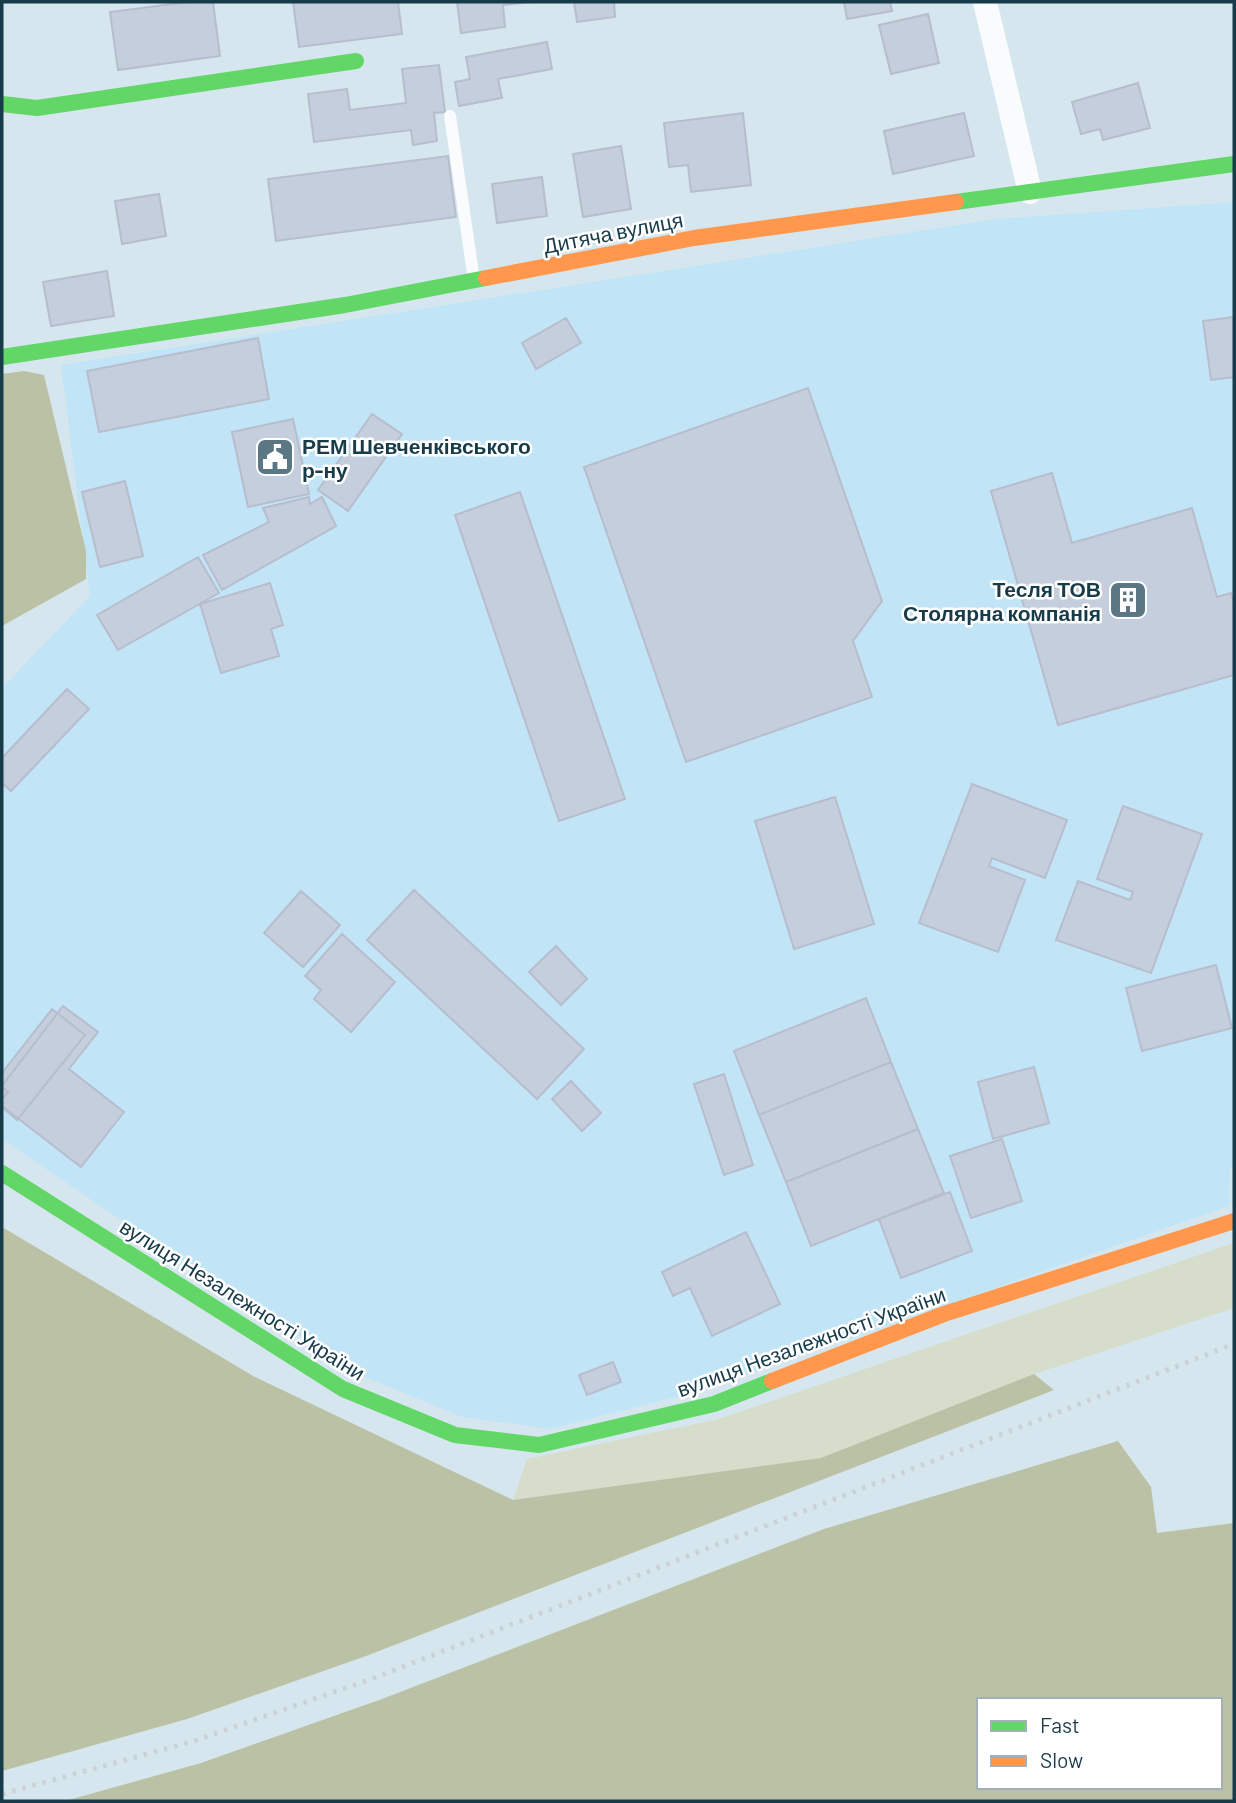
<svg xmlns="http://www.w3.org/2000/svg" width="1236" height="1803" font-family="Barlow,sans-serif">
	<rect width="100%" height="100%" fill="#d6e6ee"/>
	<path fill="#c1e5f6" d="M1234 202V1165L1230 1167 1229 1206 704 1390 550 1429 462 1417 358 1374 118 1218 2 1139V688L90 596 61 365 996 219Z"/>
	<path fill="#d6ddca" d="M1234 1243V1308L1034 1374 821 1458 513 1500 527 1459 719 1419Z"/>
	<path fill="#bac1a4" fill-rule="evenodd" d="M24 371 44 375 86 551V579L2 626V374Z
		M2 1227 255 1377 513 1500 821 1458 1034 1374 1054 1390 366 1656 187 1719 2 1771Z
		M1118 1441 1151 1487 1157 1533 1234 1523V1801H65L201 1763 382 1699 824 1529ZM979 1700H1220V1787H979Z"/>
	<path fill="#c5cedc" stroke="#b7bdcd" stroke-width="2" d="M188 2H213L220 56 118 70 110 12Z
		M293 2H398L402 34 299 47Z
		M457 2H529L503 5 505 27 461 33Z
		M574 2H614L615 17 577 22Z
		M844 2H890L892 11 847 19Z
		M928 14 939 63 891 74 879 25Z
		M547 42 552 69 498 79 502 98 459 106 455 82 470 79 466 57Z
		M439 65 445 112 434 113 437 141 413 145 411 130 314 142 308 94 347 89 350 110 406 103 402 69Z
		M1138 83 1150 128 1103 140 1100 129 1081 134 1072 102Z
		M743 113 751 185 691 192 688 165 669 167 664 123Z
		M964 113 974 156 893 174 884 131Z
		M621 146 631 209 583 217 573 154Z
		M448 156 456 217 276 241 268 179Z
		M542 177 547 216 497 223 492 184Z
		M159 194 166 236 122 244 115 201Z
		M107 271 114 316 51 326 43 282Z
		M1234 317V377L1211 380 1203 321Z
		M566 318 581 343 536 369 522 343Z
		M258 338 269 399 99 432 87 371Z
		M808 388 882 601 853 641 872 697 686 762 584 467Z
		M372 414 402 434 348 511 318 490Z
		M293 419 309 494 248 507 232 432Z
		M1052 473 1072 543 1192 508 1217 597 1231 593 1234 603V675L1058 725 991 491Z
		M125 481 143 556 100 567 82 492Z
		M520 492 625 799 559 821 455 515Z
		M309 497 310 504 322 497 336 526 222 590 203 555 269 522 263 508Z
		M198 557 219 593 118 650 97 615Z
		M270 583 283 625 271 629 279 656 221 673 200 604Z
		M67 689 89 709 11 791 2 783V758Z
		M972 784 1067 820 1045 878 992 858 989 866 1025 880 998 952 919 923Z
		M835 797 874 924 794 949 755 821Z
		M1123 806 1202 834 1151 973 1056 940 1078 881 1130 900 1133 892 1097 879Z
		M414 890 584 1049 537 1099 367 940Z
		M301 891 340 925 303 967 264 933Z
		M342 934 395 982 351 1032 314 999 321 990 305 976Z
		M556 946 587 979 561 1005 529 972Z
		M1216 965 1232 1028 1142 1051 1126 988Z
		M866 998 891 1062 759 1115 734 1051Z
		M63 1006 98 1032 69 1069 124 1112 81 1167 2 1106V1086Z
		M52 1009 85 1035 17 1120 2 1107V1099L8 1092 2 1087V1073Z
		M891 1062 918 1129 786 1182 759 1115Z
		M1034 1067 1049 1123 993 1139 978 1082Z
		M724 1074 753 1165 724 1175 694 1084Z
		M571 1081 601 1113 582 1131 552 1099Z
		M918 1129 944 1193 811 1246 786 1182Z
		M1002 1139 1022 1201 971 1218 950 1156Z
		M950 1192 972 1251 901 1278 879 1219Z
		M746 1232 780 1304 712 1336 690 1288 673 1296 662 1272Z
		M613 1362 621 1382 587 1395 579 1375Z"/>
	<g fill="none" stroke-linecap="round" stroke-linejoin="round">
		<path stroke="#f9fbfc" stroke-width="12" d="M450 116 474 280"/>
		<path stroke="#f9fbfc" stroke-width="24" d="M985 2 1030 192"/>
		<path stroke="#63d668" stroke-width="16" d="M2 104 37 108 356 61
			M956 202 1234 164
			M2 357 345 305 486 278
			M2 1173 343 1389 455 1435 539 1445 714 1404 772 1381"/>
		<path stroke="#ff974d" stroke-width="16" d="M486 278 694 238 956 202
			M772 1381 944 1314 1234 1221"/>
		<path stroke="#cbd1d4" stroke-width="5" stroke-dasharray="3.5 7" stroke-linecap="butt" d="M2 1794 194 1741 374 1678 1234 1344"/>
	</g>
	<defs>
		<symbol id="civic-square" viewBox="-11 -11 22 22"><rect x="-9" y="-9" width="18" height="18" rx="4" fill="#5a7783" stroke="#fff"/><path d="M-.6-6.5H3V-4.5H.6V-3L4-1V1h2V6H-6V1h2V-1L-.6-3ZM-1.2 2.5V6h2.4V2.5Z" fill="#fff"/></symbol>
		<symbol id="building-square" viewBox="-11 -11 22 22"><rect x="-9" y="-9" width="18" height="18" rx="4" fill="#5a7783" stroke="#fff"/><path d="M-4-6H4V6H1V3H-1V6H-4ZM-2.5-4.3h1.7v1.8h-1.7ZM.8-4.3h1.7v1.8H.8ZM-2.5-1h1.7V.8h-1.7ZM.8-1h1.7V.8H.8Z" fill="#fff"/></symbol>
	</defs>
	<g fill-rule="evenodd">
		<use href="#civic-square" x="253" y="435" width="44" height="44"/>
		<use href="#building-square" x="1106" y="578" width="44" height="44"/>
	</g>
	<g text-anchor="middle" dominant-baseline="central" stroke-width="5" stroke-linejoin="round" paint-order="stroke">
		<g font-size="21" fill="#183b4a" stroke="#fff">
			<text transform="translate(613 232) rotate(-11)">Дитяча вулиця</text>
			<text transform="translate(243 1299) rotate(32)">вулиця Незалежності України</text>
			<text transform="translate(811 1341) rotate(-20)">вулиця Незалежності України</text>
		</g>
		<g font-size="21" font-weight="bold" fill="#183b4a" stroke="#fff" text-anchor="start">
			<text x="302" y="445">РЕМ Шевченківського<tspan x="302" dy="24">р-ну</tspan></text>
			<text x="1101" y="588" text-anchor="end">Тесля ТОВ<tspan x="1101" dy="24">Столярна компанія</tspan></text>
		</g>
	</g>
	<rect width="1236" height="1803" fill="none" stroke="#183b4a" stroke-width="7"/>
	<rect x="977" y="1698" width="245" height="91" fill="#ffffff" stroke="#a3b1b7" stroke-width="2"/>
	<rect x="991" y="1721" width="35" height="10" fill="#63d668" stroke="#a3b1b7" stroke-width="2"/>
	<text x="1040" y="1733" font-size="21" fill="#183b4a">Fast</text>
	<rect x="991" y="1756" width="35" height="10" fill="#ff974d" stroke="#a3b1b7" stroke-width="2"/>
	<text x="1040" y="1768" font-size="21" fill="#183b4a">Slow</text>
</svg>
